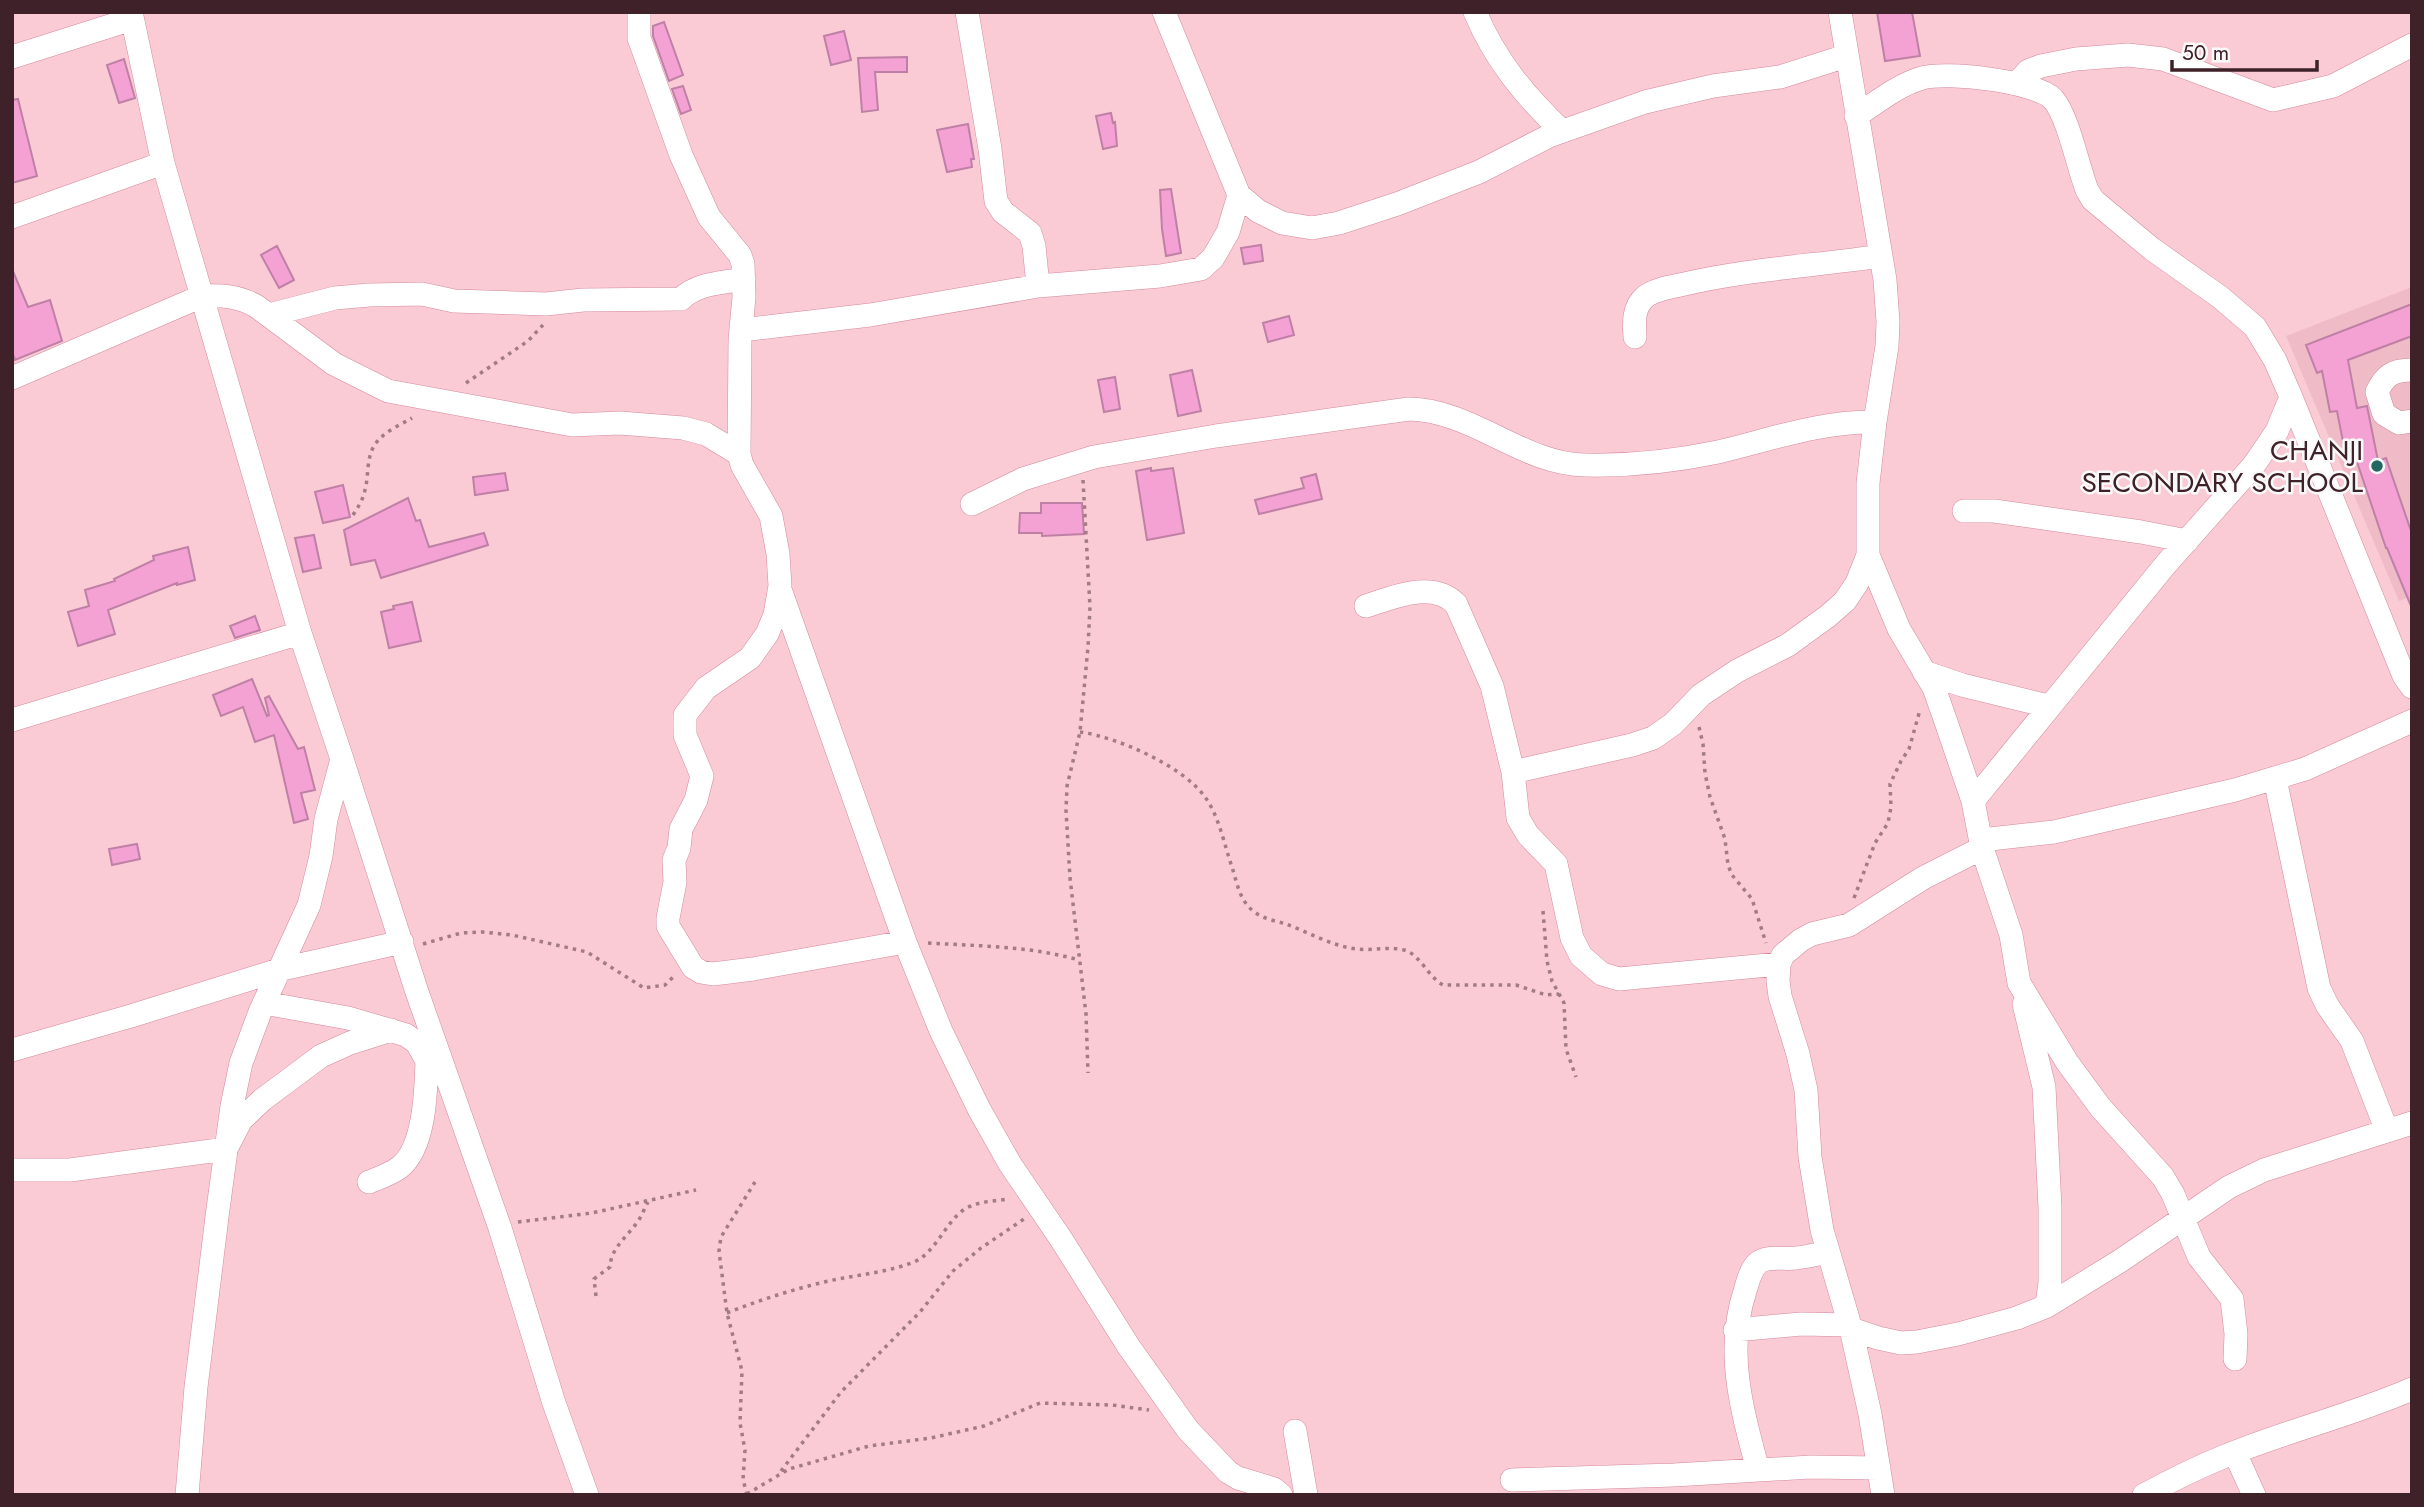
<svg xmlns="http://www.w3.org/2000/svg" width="2424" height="1507" font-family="Jost,sans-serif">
	<rect width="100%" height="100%" fill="#facad5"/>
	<path fill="#efbbc6" d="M2412 287V596L2399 601 2286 336Z"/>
	<path fill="#f4a1d3" stroke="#bf80a6" stroke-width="2" d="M1877 12H1912L1920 56 1885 61Z
		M664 22 683 75 669 81 653 36V26Z
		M844 31 851 60 831 65 824 36Z
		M907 57V72H875L878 110 862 112 858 58Z
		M124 59 135 98 119 103 107 65Z
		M683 86 691 110 681 114 672 89Z
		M18 99 37 176 12 183V100Z
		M1111 113 1113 123 1115 122 1117 146 1103 149 1096 116Z
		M968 124 974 159H971L972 167 947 172 937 130Z
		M1171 189 1181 253 1166 256 1162 229 1160 190Z
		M1261 245 1263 261 1244 264 1241 248Z
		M277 246 294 280 279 288 261 255Z
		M12 269 28 307 50 300 62 341 15 360 12 351Z
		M2412 304V336L2348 360 2357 408 2367 406 2378 461 2386 458 2412 534 2411 606 2387 548H2386L2355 456 2346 457 2337 411 2330 412 2322 371 2317 373 2306 345Z
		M1289 316 1294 335 1268 342 1263 323Z
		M1192 370 1201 411 1178 416 1170 375Z
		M1115 377 1120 409 1104 412 1098 380Z
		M1151 468V471L1173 468 1184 533 1147 540 1136 471Z
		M505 473 508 490 475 495 473 477Z
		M1316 474 1322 499 1259 514 1255 500 1304 488 1301 478Z
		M343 485 350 517 323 523 315 492Z
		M408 498 416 521 420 520 429 547 484 533 488 545 381 578 375 560 351 565 344 530Z
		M1041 503H1082L1084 534 1042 536V533H1019L1020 513H1041Z
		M314 535 321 568 303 572 295 538Z
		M188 547 195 580 177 585V583L108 610 115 634 78 646 68 612 89 606 85 590 115 581 114 579 154 560 153 556Z
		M412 602 421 641 389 648 381 612 394 609 393 606Z
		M255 616 260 630 235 638 230 626Z
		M252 679 267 716 269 715 265 698 269 696 298 749 304 747 315 790 301 793 308 819 294 823 274 735 255 742 243 707 221 716 213 695Z
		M137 844 140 859 112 865 109 849Z"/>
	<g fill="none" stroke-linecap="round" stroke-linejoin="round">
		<defs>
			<path id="minor" d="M131 12 163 163 300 633 342 759 417 992 500 1228 554 1403 587 1495
				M639 12V38L681 155 709 217 740 255 743 264 744 297 740 340 739 454 742 465 771 516 778 554 780 586 775 615 767 634 750 658 706 688 685 715V735L702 776 696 800 681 829 679 848 674 860 675 882 668 918V926L693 967 701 972 713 974 753 969 905 942
				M967 12 990 149 996 201 1003 212 1030 233 1034 246 1038 286
				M1164 12 1239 195 1258 211 1282 223 1312 228 1339 223 1397 204 1479 172 1549 136 1645 102 1713 86 1780 77 1846 56
				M1475 12C1495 60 1525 96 1562 131
				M12 57 132 19
				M2017 83 2028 71 2041 66 2076 59 2128 55 2163 59 2273 100 2333 86 2412 45
				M1856 116C1876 103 1898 85 1922 78 1946 71 2035 81 2053 99 2068 116 2078 167 2087 190L2093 200 2152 249 2220 297 2255 327 2275 360 2291 397 2404 676 2412 687
				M12 217 163 163
				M269 315 335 298 369 295 422 294 454 301 546 304 583 300 681 299C697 283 722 283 744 279
				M742 330 870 315 1038 286 1160 276 1201 269 1213 258 1228 232 1239 195
				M1635 337C1634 323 1633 307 1645 297 1653 290 1670 287 1680 285 1746 269 1814 266 1881 256
				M2412 370C2393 370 2385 375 2377 392L2384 414 2399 423 2412 421
				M12 378 202 296C222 295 238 296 256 306L334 364 388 391 572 425 620 423 683 428 706 434 739 454
				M972 504 1023 479 1094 457 1216 436 1409 409C1472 410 1522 464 1585 465 1629 466 1675 461 1718 452 1769 440 1821 421 1875 422
				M1964 511H1994L2141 532 2187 541
				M1868 555 1899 629 1934 688 1945 719 1973 801 1982 848 2011 935 2019 983 2067 1062 2100 1107 2163 1177 2173 1194 2199 1257 2232 1299 2236 1334 2235 1359
				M781 592 905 942 941 1031 979 1109 1010 1164 1061 1239 1129 1347 1188 1430 1228 1472 1238 1478 1274 1489 1281 1495
				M1366 606C1394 597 1433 580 1456 604L1492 686 1513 772 1518 818 1528 835 1556 864 1572 938 1581 956 1602 974 1619 979 1779 964
				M1924 672 1962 685 2048 706
				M12 720 300 633
				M1513 772 1632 745 1653 738 1673 724 1701 695 1737 671 1788 645 1828 616 1845 601 1857 583 1868 555V483L1875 422 1887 346 1888 322 1885 280 1840 12
				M2275 779 2319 988 2327 1005 2352 1041 2387 1131
				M1973 801 2166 564 2254 465 2277 431 2291 397
				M1981 840 2054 832 2235 790 2305 769 2412 721
				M264 1003 348 1018 406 1035 417 1043 427 1061 440 1057
				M2024 1004 2044 1087 2050 1208V1282L2047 1306
				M12 1050 131 1016 282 969 402 942
				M12 1170H70L226 1149 241 1120 262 1100 321 1056 350 1043 391 1030
				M369 1182C379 1178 391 1174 400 1167 425 1147 426 1090 427 1061
				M1851 1329 1878 1338 1901 1343 1917 1342 1958 1334 2017 1318 2047 1306 2120 1261 2229 1187 2264 1170 2412 1123
				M1735 1330 1801 1324 1850 1325
				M1295 1431 1306 1495
				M2235 1453 2254 1495
				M1758 1470C1742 1410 1725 1352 1745 1291 1748 1281 1751 1268 1759 1262 1770 1255 1785 1260 1796 1258 1807 1257 1817 1254 1828 1252
				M1512 1480 1674 1475 1811 1467 1879 1468
				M187 1495 196 1387 218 1209 232 1106 241 1063 260 1012 309 905 321 856 326 819 342 759
				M1883 1495 1870 1414 1851 1329 1822 1230 1810 1157 1806 1090 1798 1054 1780 996 1778 981 1779 964 1783 955 1801 940 1812 934 1849 925 1923 878 1982 848
				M2144 1495C2170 1481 2196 1468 2223 1457 2285 1431 2350 1416 2412 1389"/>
		</defs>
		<use href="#minor" stroke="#d48a9d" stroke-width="24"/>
		<path stroke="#a27b84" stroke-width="3.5" stroke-dasharray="3.5 5" stroke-linecap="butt" d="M466 383 528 341 543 325
			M1083 480 1090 607 1088 647 1080 732 1067 786 1066 810 1070 878 1086 1014 1088 1073
			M353 515C358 507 363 500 365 490 369 475 366 456 376 443 385 431 400 425 412 418
			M1699 727 1703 744 1705 773 1710 797 1725 839 1728 865 1732 875 1752 899 1766 943
			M1080 732C1117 737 1183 766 1205 797 1219 816 1224 844 1232 867 1237 883 1240 903 1256 913 1264 919 1276 921 1286 924 1308 932 1332 946 1356 949 1372 951 1388 946 1404 950 1420 954 1428 977 1443 985H1516L1546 995 1559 994
			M1854 898 1875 843 1888 823 1891 807 1890 784 1901 761 1909 749 1920 710
			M1543 911 1547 961 1552 981 1564 1003 1566 1049 1576 1077
			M928 943C978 946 1030 946 1079 960
			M423 944 461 933 483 932 512 935 587 952 644 988 665 985 674 976
			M518 1222 592 1213 696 1190
			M596 1296 594 1279 610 1267C611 1246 630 1235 640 1218 643 1213 645 1207 648 1202
			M727 1313C757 1301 788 1291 820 1283 851 1275 883 1274 914 1262 938 1252 948 1214 971 1206 982 1201 997 1201 1008 1199
			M781 1471 841 1392 920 1312 953 1271 981 1248 1024 1219
			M747 1494 789 1469 869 1446 931 1438 984 1426 1040 1403 1112 1405 1149 1410
			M747 1495 743 1479 745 1450 740 1423 742 1371 727 1313 719 1251 721 1237 755 1182"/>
		<use href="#minor" stroke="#fff" stroke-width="23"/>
	</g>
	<circle fill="#216960" stroke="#f9f9f9" stroke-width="2.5" cx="2377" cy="466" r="7"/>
	<g text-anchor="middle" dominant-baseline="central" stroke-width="5" stroke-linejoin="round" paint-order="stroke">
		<g font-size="28" fill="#3e2129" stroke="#f9f9f9" text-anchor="end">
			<text x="2363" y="450">CHANJI<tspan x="2363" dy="32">SECONDARY SCHOOL</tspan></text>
		</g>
	</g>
	<rect width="2424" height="1507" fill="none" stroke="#3e2129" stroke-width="28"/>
	<path d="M2172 60v10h145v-10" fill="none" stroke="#3e2129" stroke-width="3.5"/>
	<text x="2182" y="60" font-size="21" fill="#3e2129" stroke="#f9f9f9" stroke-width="5" paint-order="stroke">50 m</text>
</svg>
